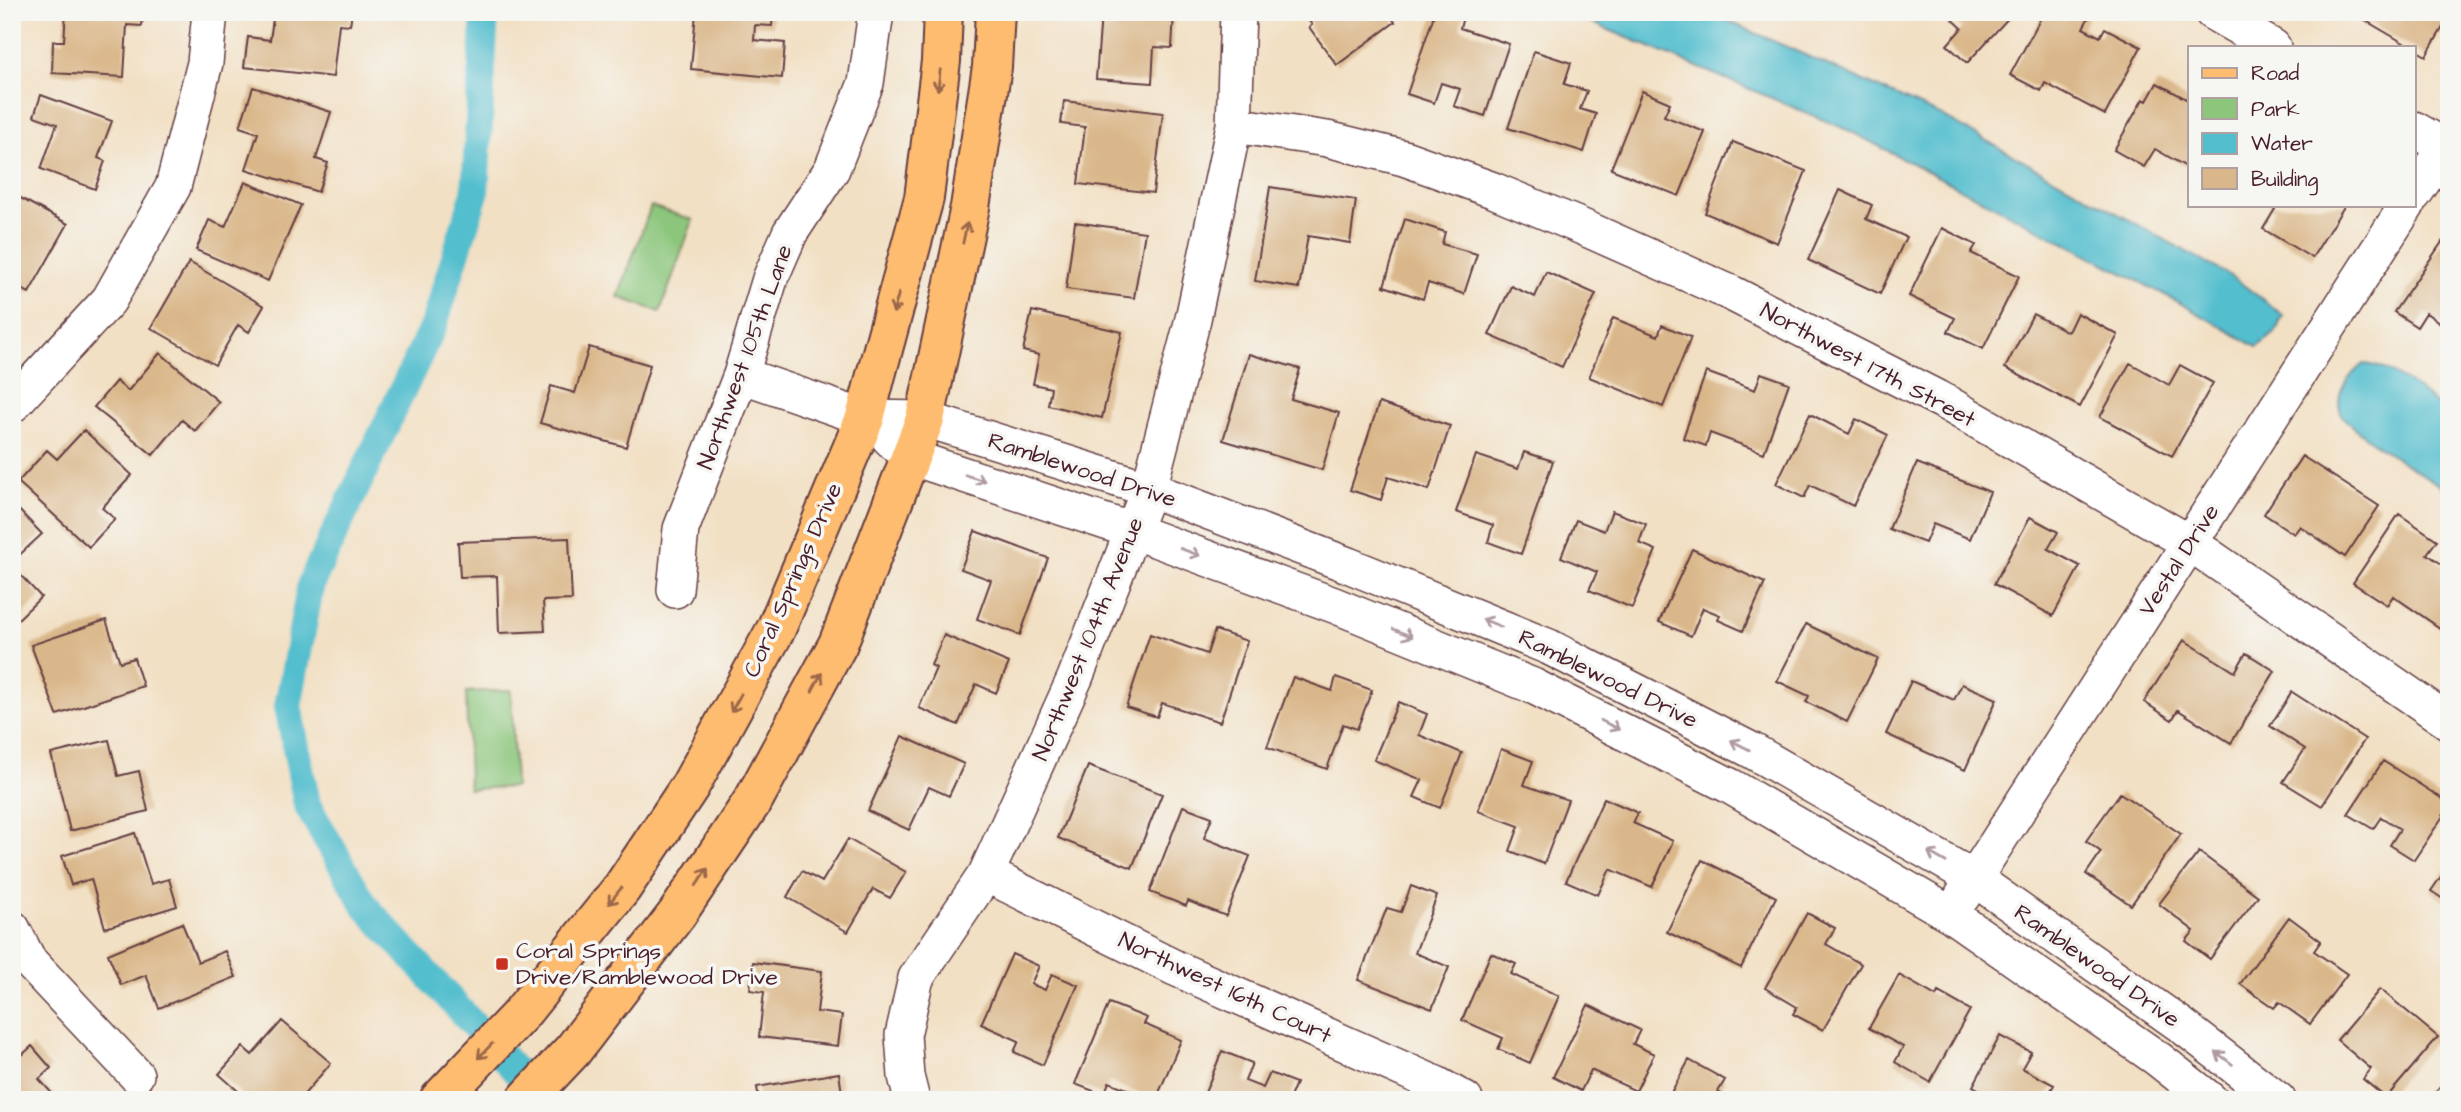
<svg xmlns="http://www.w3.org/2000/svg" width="2461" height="1112" font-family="'Architects Daughter',sans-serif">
	<rect width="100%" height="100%" fill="#f6f6f2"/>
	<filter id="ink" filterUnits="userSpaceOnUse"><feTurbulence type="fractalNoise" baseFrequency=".0143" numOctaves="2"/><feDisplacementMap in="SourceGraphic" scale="14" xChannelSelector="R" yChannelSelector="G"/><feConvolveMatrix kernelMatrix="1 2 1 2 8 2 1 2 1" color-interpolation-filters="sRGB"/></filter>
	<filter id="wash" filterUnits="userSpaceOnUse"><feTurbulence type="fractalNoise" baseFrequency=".00686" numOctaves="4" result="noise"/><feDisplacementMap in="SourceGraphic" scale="28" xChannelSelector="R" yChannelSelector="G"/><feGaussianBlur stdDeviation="1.57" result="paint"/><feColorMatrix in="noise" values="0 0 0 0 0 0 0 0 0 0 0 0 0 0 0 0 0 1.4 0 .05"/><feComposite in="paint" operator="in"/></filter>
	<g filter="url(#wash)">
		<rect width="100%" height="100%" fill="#f2e0c4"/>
		<path fill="#8bc67b" stroke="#6a7253" stroke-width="2" d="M651 206 693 220 660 312 618 297Z
			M511 690 515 787 469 789 466 692Z"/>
		<path fill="#53bece" stroke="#4e6e7c" stroke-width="2" d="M1566 12H1708L1940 115 2234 278 2283 315 2275 333 2257 347 2169 297 1850 131Z
			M2363 364C2392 364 2426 397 2449 414V491C2428 477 2346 431 2340 410 2335 391 2350 375 2363 364Z"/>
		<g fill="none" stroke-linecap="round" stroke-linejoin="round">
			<path stroke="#53bece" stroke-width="28" d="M485 12 475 193 434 324 311 583 288 706 307 805 366 907 542 1100"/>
		</g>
		<g id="blocks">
			<path fill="#dab78a" d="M66 12H143L142 26 127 25 124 77 52 73 53 41H64Z
				M274 12H352L350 25 339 24 333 77 244 67 248 37 270 40Z
				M696 12H773L772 26 755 25 754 40 785 43 782 78 691 69Z
				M1140 12H1174L1172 48 1154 47 1152 83 1096 79 1101 14 1140 17Z
				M1302 12H1387L1395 22 1337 65 1309 27 1312 25Z
				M1435 12 1464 14 1460 28 1509 44 1485 116 1454 106 1460 89 1441 83 1434 103 1407 94Z
				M1945 12H2021L2016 17 2012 14 1967 63 1947 45 1962 28Z
				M2044 12 2063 14 2064 12H2084L2090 15 2083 28 2100 37 2105 28 2141 47 2105 115 2045 83 2041 91 2010 75Z
				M2351 12H2449V17L2426 56Z
				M1534 51 1571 63 1564 84 1587 91 1580 109 1596 114 1584 152 1508 128Z
				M2157 83 2190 101V169L2155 149 2144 167 2114 150 2143 99 2147 101Z
				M253 87 331 112 316 159 328 163 318 192 246 169 258 133 240 127Z
				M1642 91 1670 103 1664 116 1705 132 1679 196 1611 169Z
				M41 95 112 121 98 158 105 161 95 189 41 169 57 124 34 116Z
				M1064 101 1163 113 1153 193 1078 184 1085 127 1061 124Z
				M1733 142 1806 171 1777 243 1705 213Z
				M245 182 301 205 268 281 196 250 209 220 225 227Z
				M1270 187 1356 200 1350 243 1308 236 1299 288 1255 281Z
				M1840 190 1872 205 1866 219 1906 237 1880 294 1808 260Z
				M15 195 68 224 29 293 12 284V200Z
				M2268 205H2345L2312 258 2263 229 2275 209Z
				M1405 219 1445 232 1442 244 1477 254 1464 294 1428 283 1423 299 1384 286Z
				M1075 222 1145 232 1134 298 1066 289Z
				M1942 228 1976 245 1971 253 2019 276 1983 349 1948 332 1955 318 1909 296Z
				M2449 232V329L2426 313 2417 327 2394 312Z
				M189 262 264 306 249 332 238 325 215 365 151 328Z
				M1546 272 1596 294 1562 367 1489 335 1511 286 1535 297Z
				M1032 311 1122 332 1102 418 1048 405 1051 388 1033 384 1039 355 1023 351Z
				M2077 313 2118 335 2080 407 2005 368 2033 314 2068 332Z
				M1613 318 1658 336 1662 325 1691 337 1663 407 1589 377Z
				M589 347 650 365 626 447 540 423 551 386 575 393Z
				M160 353 219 402 195 431 182 420 153 455 94 407 116 381 128 391Z
				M1249 354 1300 369 1291 399 1339 413 1322 470 1223 440Z
				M2130 363 2169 385 2180 365 2213 383 2172 456 2100 417Z
				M1706 372 1755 390 1761 373 1789 383 1764 453 1710 433 1706 446 1683 438Z
				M1379 403 1450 426 1429 490 1388 477 1381 500 1350 490Z
				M1810 414 1849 434 1856 419 1888 435 1853 506 1810 485 1804 498 1776 484Z
				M84 430 132 475 102 508 115 519 89 547 18 482 47 450 57 459Z
				M1524 452 1553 461 1521 554 1488 542 1493 525 1456 512 1476 455 1518 469Z
				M2302 456 2379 506 2345 557 2300 526 2294 534 2264 514Z
				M1917 463 1990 492 1970 539 1933 524 1925 543 1889 529Z
				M12 503 42 534 12 562Z
				M1612 511 1646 524 1639 543 1656 550 1632 608 1589 590 1597 572 1561 557 1576 520 1604 531Z
				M2399 514 2437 540 2427 554 2449 569V615L2440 628 2393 596 2387 605 2353 583Z
				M2030 517 2058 532 2048 549 2080 566 2053 616 1994 584Z
				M975 531 1048 558 1020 635 977 619 991 580 961 569Z
				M569 538 572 600 543 601 545 631 499 633 497 576 460 577 458 542Z
				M1692 549 1765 583 1743 631 1718 620 1720 615 1703 608 1691 636 1659 622Z
				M12 566 41 597 14 623 12 621Z
				M106 620 120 662 134 658 143 686 57 715 31 645Z
				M1806 624 1878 659 1847 722 1806 702 1809 696 1777 681Z
				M1215 630 1247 641 1220 722 1162 703 1157 717 1126 707 1150 634 1207 654Z
				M944 635 1009 663 996 693 976 684 958 725 919 708 936 668 931 665Z
				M2184 640 2235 672 2246 653 2275 671 2231 743 2178 710 2172 720 2144 702Z
				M1293 677 1332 691 1336 677 1372 690 1357 729 1343 724 1327 769 1267 747Z
				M1911 681 1954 700 1962 684 1997 699 1965 770 1886 734Z
				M2292 692 2365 739 2322 806 2283 782 2305 749 2270 726Z
				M1398 702 1427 714 1419 735 1462 753 1440 808 1414 797 1422 780 1374 760Z
				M902 736 964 764 949 796 929 787 909 830 868 811Z
				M109 740 118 776 139 771 148 811 70 831 51 754Z
				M1501 749 1533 761 1524 785 1568 800 1544 864 1510 851 1519 826 1478 811Z
				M2383 761 2449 803V807L2414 860 2390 845 2400 829 2381 817 2373 829 2348 814Z
				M1088 766 1162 794 1132 868 1058 838Z
				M2120 793 2181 834 2131 905 2086 874 2101 852 2086 841Z
				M1604 798 1638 813 1633 823 1673 841 1652 887 1610 869 1598 895 1566 881Z
				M1183 806 1212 817 1204 838 1250 856 1226 916 1188 901 1186 906 1150 892Z
				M135 833 151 884 169 879 177 906 105 928 91 879 71 885 62 856Z
				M848 839 906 872 890 898 873 889 848 932 787 897 802 871 822 882Z
				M2199 852 2258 896 2210 959 2186 941 2194 931 2159 904Z
				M1702 860 1776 897 1741 968 1667 932Z
				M2449 865V903L2431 891Z
				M1411 886 1437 896 1415 953 1449 967 1432 1009 1358 980 1387 908 1401 912Z
				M1807 913 1835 928 1826 944 1861 964 1823 1030 1793 1014 1797 1007 1765 988Z
				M2289 917 2321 941 2314 951 2347 974 2310 1024 2279 1002 2274 1008 2240 984Z
				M182 923 198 962 225 951 236 977 159 1008 146 975 121 985 108 954Z
				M1491 953 1516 964 1511 974 1559 996 1530 1063 1498 1049 1503 1038 1462 1020Z
				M1012 954 1039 966 1031 984 1045 990 1052 974 1078 985 1043 1065 1014 1052 1019 1041 981 1024Z
				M753 962 822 971 817 1012 842 1015 838 1046 759 1037 764 992 750 990Z
				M1899 975 1936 996 1938 992 1970 1010 1930 1082 1895 1062 1903 1047 1869 1028Z
				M2380 989 2438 1037 2386 1098 2363 1079 2371 1069 2337 1040Z
				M1109 1003 1147 1018 1144 1024 1181 1040 1156 1100 1109 1082 1104 1095 1075 1084Z
				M1588 1005 1640 1030 1633 1044 1654 1054 1636 1091 1591 1070 1581 1091 1553 1077Z
				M282 1021 331 1063 301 1098 304 1100H248L219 1074 243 1047 252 1055Z
				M2000 1036 2031 1052 2022 1068 2054 1085 2045 1100H1984L1987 1094 1973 1086Z
				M32 1046 51 1068 39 1079 58 1100H12V1064Z
				M1222 1051 1252 1063 1245 1081 1263 1088 1270 1073 1296 1083 1289 1100H1202Z
				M1689 1060 1725 1080 1718 1092 1732 1100H1667Z
				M839 1073 843 1100H759L757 1087Z
				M2449 1077V1100H2429Z"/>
		</g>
	</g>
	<g filter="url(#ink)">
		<use href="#blocks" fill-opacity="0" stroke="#633c42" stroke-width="2"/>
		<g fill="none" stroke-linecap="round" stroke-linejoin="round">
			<defs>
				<path id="minor" d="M2212 12 2273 47
					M1234 125 1327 139 1404 158 1493 190 1580 226 1733 294 1943 401 2190 543 2449 722
					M2414 129 2449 149
					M2414 194 2449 143
					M741 375 865 418 925 419 1149 489 1348 565 1549 647 1751 750 1975 879 2181 1025 2278 1100
					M12 405 109 300 173 187 205 63 210 12
					M889 438 910 457 1133 531 1334 605 1533 686 1730 786 1950 914 2158 1059 2210 1100
					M675 590 681 529 741 375 770 279 790 233 832 169 866 83 876 12
					M986 874 1175 968 1436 1084 1465 1100
					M1962 897 2407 205
					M12 928 29 961 136 1075
					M912 1100 906 1076 903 1035 916 978 986 874 1075 678 1149 489 1193 319 1234 125 1238 12"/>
				<path id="major" d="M439 1100 520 1015 622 888 690 786 776 629 865 418 876 375 924 198 941 61 943 12
					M526 1100 573 1050 677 914 754 799 838 644 925 419 970 207 992 67 995 12"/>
			</defs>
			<use href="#minor" stroke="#633c42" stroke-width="38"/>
			<use href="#major" stroke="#633c42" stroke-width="42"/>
			<use href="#minor" stroke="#fff" stroke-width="35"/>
			<use href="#major" stroke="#fdbc70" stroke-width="38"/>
		</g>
		<defs><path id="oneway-shaft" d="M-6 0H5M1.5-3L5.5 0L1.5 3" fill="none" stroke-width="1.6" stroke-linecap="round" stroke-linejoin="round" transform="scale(1.75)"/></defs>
		<g stroke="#9b664a">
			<use href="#oneway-shaft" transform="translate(939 80) rotate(97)"/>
			<use href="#oneway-shaft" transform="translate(965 233) rotate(-78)"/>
			<use href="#oneway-shaft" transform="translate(896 303) rotate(105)"/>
			<use href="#oneway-shaft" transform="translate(817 682) rotate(-62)"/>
			<use href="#oneway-shaft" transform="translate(736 703) rotate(119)"/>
			<use href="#oneway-shaft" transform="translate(702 877) rotate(-56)"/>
			<use href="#oneway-shaft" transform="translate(615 896) rotate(128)"/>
			<use href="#oneway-shaft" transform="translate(485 1051) rotate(134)"/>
		</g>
		<g stroke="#ae9aa0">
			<use href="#oneway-shaft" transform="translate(975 478) rotate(18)"/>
			<use href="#oneway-shaft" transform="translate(1190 552) rotate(20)"/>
			<use href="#oneway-shaft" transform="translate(1492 623) rotate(-158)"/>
			<use href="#oneway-shaft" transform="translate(1403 633) rotate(22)"/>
			<use href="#oneway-shaft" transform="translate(1610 725) rotate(27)"/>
			<use href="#oneway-shaft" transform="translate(1740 745) rotate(-153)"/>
			<use href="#oneway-shaft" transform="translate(1937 857) rotate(-150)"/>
			<use href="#oneway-shaft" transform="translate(2224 1058) rotate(-143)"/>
		</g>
	</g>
	<rect fill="#c8321e" stroke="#f6f6f2" stroke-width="2.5" x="495" y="957" width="14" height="14" rx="3.5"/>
	<g text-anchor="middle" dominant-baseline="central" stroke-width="7" stroke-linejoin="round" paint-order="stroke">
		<g font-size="23" fill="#4a1f2b" stroke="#f6f6f2">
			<text transform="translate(745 357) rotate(-70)">Northwest 105th Lane</text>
			<text transform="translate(1868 365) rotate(28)">Northwest 17th Street</text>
			<text transform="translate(1082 470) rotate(18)">Ramblewood Drive</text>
			<text transform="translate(2179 560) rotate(-57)">Vestal Drive</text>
			<text transform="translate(793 580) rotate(-66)">Coral Springs Drive</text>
			<text transform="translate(1088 639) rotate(-68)">Northwest 104th Avenue</text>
			<text transform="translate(1608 679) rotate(26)">Ramblewood Drive</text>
			<text transform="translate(2097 966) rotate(35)">Ramblewood Drive</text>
			<text transform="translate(1225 988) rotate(25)">Northwest 16th Court</text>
		</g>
		<g font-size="23" fill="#4a1f2b" stroke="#f6f6f2" text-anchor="start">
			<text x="516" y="951">Coral Springs<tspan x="516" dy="26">Drive/Ramblewood Drive</tspan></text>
		</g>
	</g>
	<rect width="2461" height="1112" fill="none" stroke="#f6f6f2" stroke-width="42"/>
	<rect x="2188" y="46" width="228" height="161" fill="#f6f6f2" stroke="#b1a0a2" stroke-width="2"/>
	<rect x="2202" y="68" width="35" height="10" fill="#fdbc70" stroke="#b1a0a2" stroke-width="2"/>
	<text x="2251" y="80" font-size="21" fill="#4a1f2b">Road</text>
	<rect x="2202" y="98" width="35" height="21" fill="#8bc67b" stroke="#b1a0a2" stroke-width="2"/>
	<text x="2251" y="116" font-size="21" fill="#4a1f2b">Park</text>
	<rect x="2202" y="133" width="35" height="21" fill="#53bece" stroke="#b1a0a2" stroke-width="2"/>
	<text x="2251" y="150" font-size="21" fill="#4a1f2b">Water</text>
	<rect x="2202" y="168" width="35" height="21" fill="#dab78a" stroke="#b1a0a2" stroke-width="2"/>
	<text x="2251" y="186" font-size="21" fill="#4a1f2b">Building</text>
</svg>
